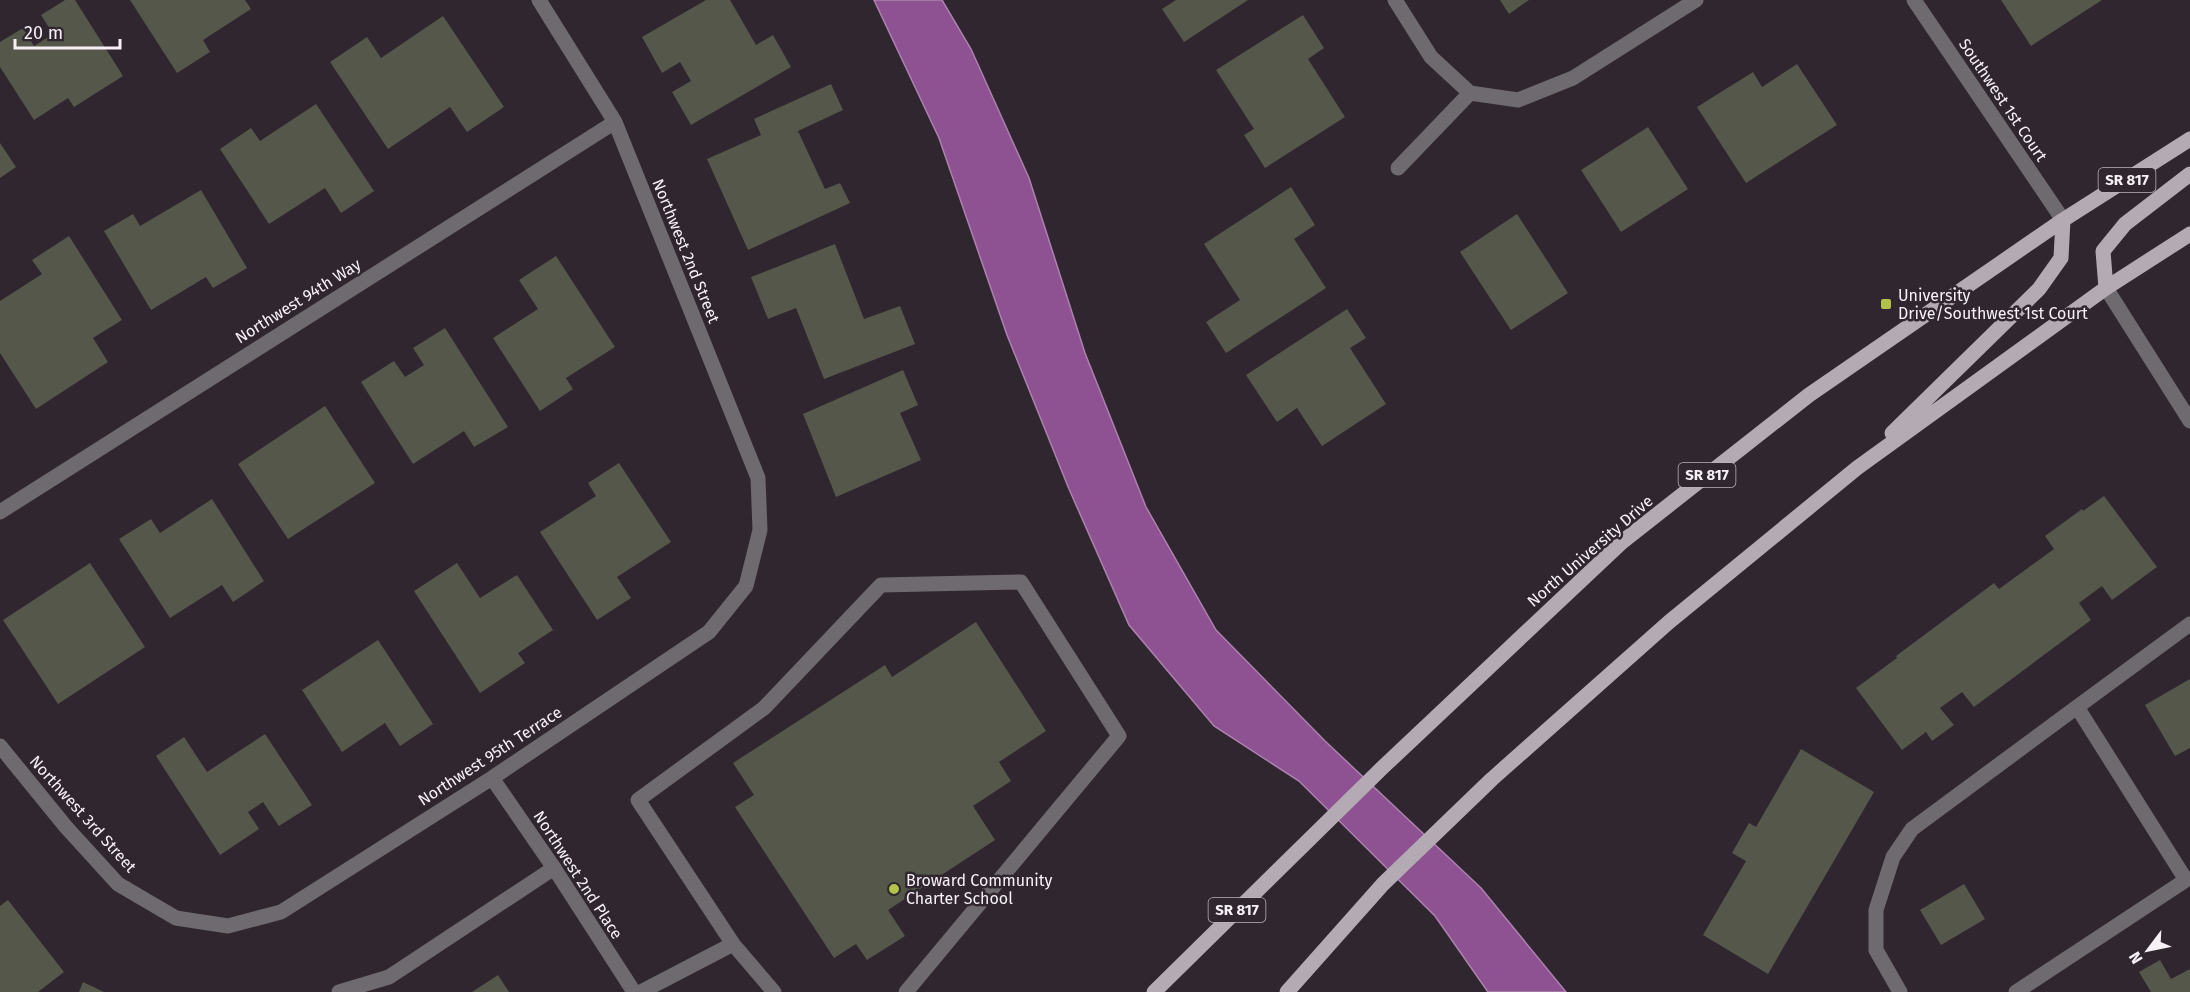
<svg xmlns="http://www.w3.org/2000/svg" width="2190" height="992" font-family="'Fira Sans',sans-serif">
	<rect width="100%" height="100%" fill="#2f262f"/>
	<path fill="#8e5191" stroke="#ae81b0" stroke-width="1.5" d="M874 0H942L971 49 1029 178 1085 353 1146 507 1216 630 1325 741 1481 888 1566 992H1488L1435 916 1299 781 1214 726 1129 625 1069 489 1007 335 939 138Z"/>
	<path fill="#55574a" d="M65 0H75L123 76 74 107 68 98 34 120 0 67V42L23 28 34 46 53 34 41 15Z
		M130 0H245L251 9 203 40 210 52 177 73Z
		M706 0H730L756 45 773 35 791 67 691 125 672 92 691 81 680 62 662 73 642 37Z
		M1176 0H1248L1184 42 1162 9Z
		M1500 0H1529L1509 14Z
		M2001 0H2102L2031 46Z
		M1303 15 1324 48 1308 59 1345 117 1265 168 1244 135 1254 129 1216 70Z
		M443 16 504 107 467 132 450 107 388 149 330 62 367 37 381 58Z
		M1797 64 1837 125 1746 183 1697 107 1753 72 1762 87Z
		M831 84 843 110 798 131 825 189 840 183 850 203 748 250 707 159 761 135 754 119Z
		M316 104 374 191 341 213 325 188 269 224 220 149 251 128 260 141Z
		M1648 127 1688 189 1621 232 1581 170Z
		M0 143 16 167 0 178Z
		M1291 187 1315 225 1294 239 1326 288 1226 353 1206 322 1240 300 1204 244Z
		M201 190 247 268 213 288 206 277 151 310 104 231 133 214 140 226Z
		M1517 214 1568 293 1511 330 1460 252Z
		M69 236 122 320 93 338 108 362 36 409 0 353V301L42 274 32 260Z
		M835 244 864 319 900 306 915 344 824 379 796 308 768 319 751 277Z
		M556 256 615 347 566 378 573 389 540 411 493 338 538 309 519 280Z
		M1347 309 1366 338 1350 348 1386 404 1322 446 1297 408 1277 422 1246 375Z
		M445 328 508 427 474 447 464 431 413 464 361 382 394 361 405 377 424 365 413 348Z
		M903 370 918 405 900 413 921 460 836 497 803 414Z
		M325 406 375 483 288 539 238 464Z
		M619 463 671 542 617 577 631 598 597 620 540 532 596 496 588 483Z
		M2104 496 2157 567 2112 600 2102 586 2079 603 2091 620 1974 707 1962 692 1940 708 1954 725 1932 741 1926 732 1902 750 1856 688 1897 658 1896 656 1994 583 1999 589 2054 549 2045 536 2082 509 2083 511Z
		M212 499 264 581 233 602 222 585 170 618 119 539 151 519 160 533Z
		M90 563 145 647 58 704 3 620Z
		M457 563 480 598 517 575 553 630 518 653 525 663 480 693 414 591Z
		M976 622 1046 731 999 762 1011 781 973 806 995 840 888 910 905 936 867 960 856 944 834 958 735 807 754 795 733 763 885 665 892 677Z
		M378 640 433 724 400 746 385 723 342 752 302 690Z
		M2190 679V748L2175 756 2145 705Z
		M265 734 312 805 279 826 263 802 248 812 259 829 220 855 156 756 184 737 207 772Z
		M1801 749 1874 792 1768 974 1703 935 1746 861 1732 853 1749 823 1756 827Z
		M1964 884 1985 919 1941 945 1920 910Z
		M8 900 64 972 38 992H0V906Z
		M2160 960 2171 979 2190 969V992H2151L2139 972Z
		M498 975 509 992H472Z
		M83 982 104 992H79Z"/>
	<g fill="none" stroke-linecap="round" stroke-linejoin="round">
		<path stroke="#6f6a6f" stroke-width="15" d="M2077 707 2190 624
			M339 992 389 977 554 868
			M641 992 733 944
			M774 992 733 944 638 800 764 708 881 585 1021 582 1119 736 906 992
			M1900 992 1876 950V910L1893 857 1912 829 2077 707 2186 880 2016 992"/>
		<path stroke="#6f6a6f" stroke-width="15" d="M1395 0 1431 57 1470 93
			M1914 0 2063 220
			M1398 168 1470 93 1518 100 1573 78 1696 0
			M2106 288 2190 421
			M0 512 615 122
			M0 746 66 827 118 884 176 918 228 926 281 912 492 778 709 632 746 586 760 530 758 478 615 122 539 0
			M492 778 554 868 634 992"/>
		<path stroke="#b4aab4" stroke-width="15" d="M2106 288 2103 251 2125 224 2190 174
			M1892 433 2039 289 2061 258 2063 220
			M1154 992 1382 768 1622 542 1809 395 2063 220 2190 139
			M1287 992 1383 884 1492 779 1669 622 1857 468 2106 288 2190 234"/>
	</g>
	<g fill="#b3c24b" stroke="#2f262f" stroke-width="2">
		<rect x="1880" y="298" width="12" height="12" rx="3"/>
		<circle cx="894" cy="889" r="6"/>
	</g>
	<g text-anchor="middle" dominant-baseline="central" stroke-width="5" stroke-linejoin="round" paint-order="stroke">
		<g fill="#2f262f" stroke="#bbb4bb" stroke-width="1.5">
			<rect x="2098.5" y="168" width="57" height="24" rx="4.5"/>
			<rect x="1678.5" y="463" width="57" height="24" rx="4.5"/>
			<rect x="1208.5" y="898" width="57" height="24" rx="4.5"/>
		</g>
		<g font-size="15" font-weight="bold" fill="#f7f1f7">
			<text x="2127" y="180">SR 817</text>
			<text x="1707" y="475">SR 817</text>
			<text x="1237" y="910">SR 817</text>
		</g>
		<g font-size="16" fill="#f7f1f7" stroke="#2f262f">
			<text transform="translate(2003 100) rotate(56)">Southwest 1st Court</text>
			<text transform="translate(686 251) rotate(68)">Northwest 2nd Street</text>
			<text transform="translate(298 301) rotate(-32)">Northwest 94th Way</text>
			<text transform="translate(1590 551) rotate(-41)">North University Drive</text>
			<text transform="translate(490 756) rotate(-33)">Northwest 95th Terrace</text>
			<text transform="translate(83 814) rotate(48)">Northwest 3rd Street</text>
			<text transform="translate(578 875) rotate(57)">Northwest 2nd Place</text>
		</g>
		<g font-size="16" fill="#f7f1f7" stroke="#2f262f" text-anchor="start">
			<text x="1898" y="295">University<tspan x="1898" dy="18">Drive/Southwest 1st Court</tspan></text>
			<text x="906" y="880">Broward Community<tspan x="906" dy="18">Charter School</tspan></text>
		</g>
	</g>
	<g transform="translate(2148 950) rotate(238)" stroke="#2f262f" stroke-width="4.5" paint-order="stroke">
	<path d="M0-4.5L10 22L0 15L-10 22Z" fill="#f7f1f7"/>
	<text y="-9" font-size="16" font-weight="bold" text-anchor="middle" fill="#f7f1f7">N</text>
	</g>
	<path d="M15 39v9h105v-9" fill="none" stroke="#f7f1f7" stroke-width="3"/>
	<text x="24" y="39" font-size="18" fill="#f7f1f7" stroke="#2f262f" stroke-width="4.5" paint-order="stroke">20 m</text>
</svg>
